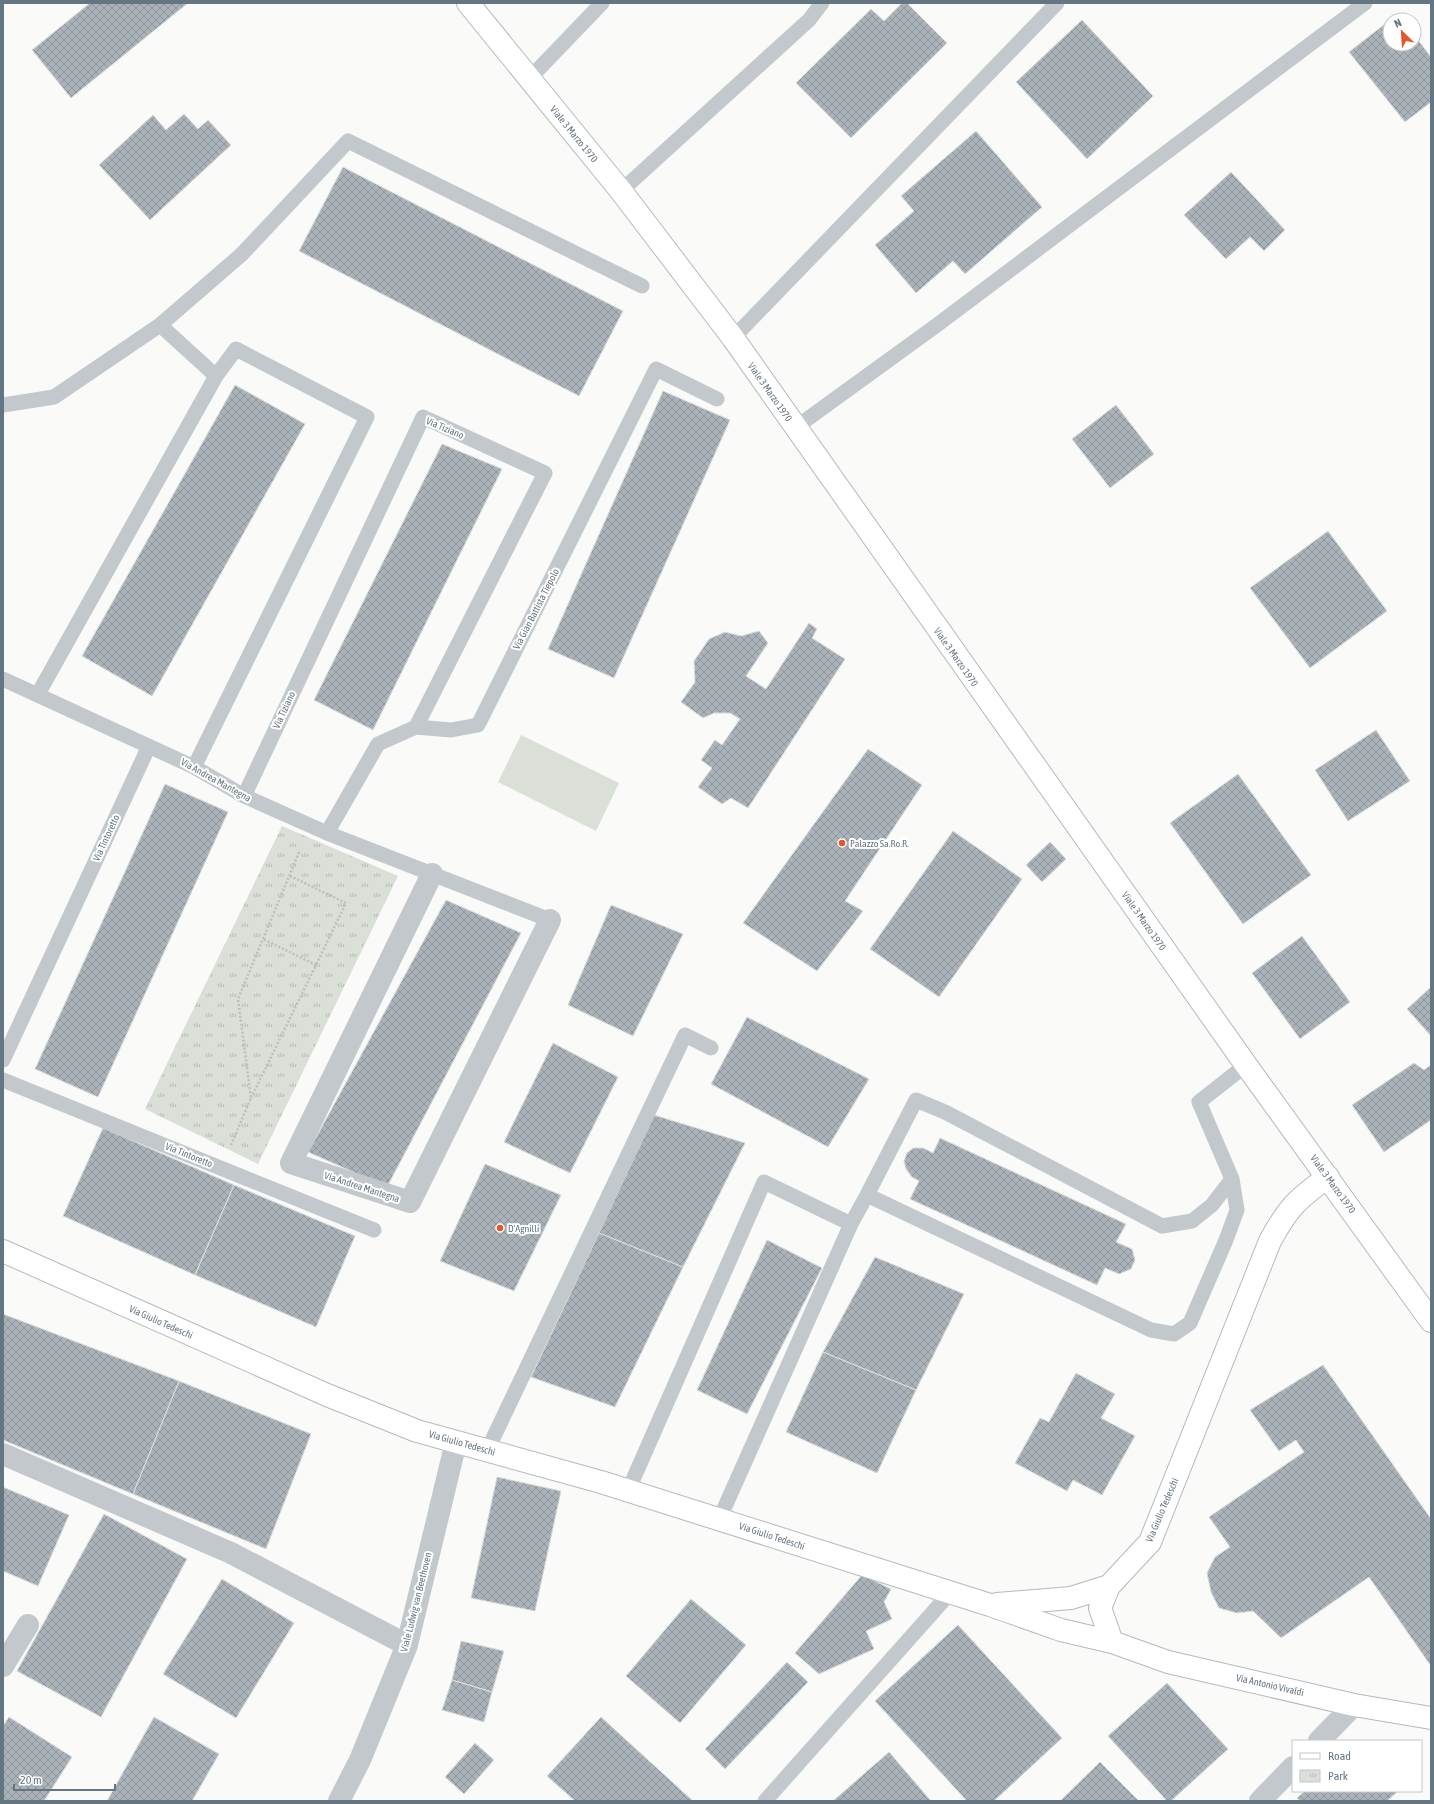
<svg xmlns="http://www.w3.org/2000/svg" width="1434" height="1804" font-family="'Asap Condensed',sans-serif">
	<defs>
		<pattern id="park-tufts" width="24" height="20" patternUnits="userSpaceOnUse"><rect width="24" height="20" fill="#dadfd7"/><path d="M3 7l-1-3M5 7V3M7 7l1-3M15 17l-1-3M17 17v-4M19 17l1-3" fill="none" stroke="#b4b9b4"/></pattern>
		<pattern id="building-cross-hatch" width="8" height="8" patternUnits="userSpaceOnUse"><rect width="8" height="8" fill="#aab3b9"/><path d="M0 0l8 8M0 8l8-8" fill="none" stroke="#8e969c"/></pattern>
	</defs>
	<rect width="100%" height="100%" fill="#fafaf8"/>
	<path fill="#dadfd7" d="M521 735 619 783 596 831 498 782Z"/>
	<path fill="url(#park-tufts)" d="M282 826 398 876 258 1164 145 1109Z"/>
	<path fill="url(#building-cross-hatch)" stroke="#dcdcda" d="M90 3H188L71 98 32 50Z
		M902 3H907L947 43 851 138 796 83 871 9 884 21Z
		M1082 20 1153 96 1087 159 1016 82Z
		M1390 20V44H1414V35L1431 57V102L1405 122 1349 52Z
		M184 114 198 129 208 120 231 145 150 220 99 165 153 115 166 130Z
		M976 131 1042 207 965 274 953 261 916 293 875 245 914 211 901 196Z
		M343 167 623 311 579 396 299 251Z
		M1231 172 1285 230 1264 251 1250 237 1226 259 1184 215Z
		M235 385 305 424 152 696 82 656Z
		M663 391 730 420 614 678 548 649Z
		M1116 405 1154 454 1110 488 1072 439Z
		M442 444 502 469 373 730 314 700Z
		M1328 531 1387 611 1310 668 1250 588Z
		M809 623 817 629 812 638 845 659 748 808 731 798 722 804 698 787 712 768 701 760 715 740 722 745 740 719 730 713H714L703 718 681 702 695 682 694 661 709 639 725 632 741 636 759 631 768 643 746 676 766 689Z
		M1376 730 1410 781 1348 821 1315 770Z
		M868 749 922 785 845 901 863 911 817 971 743 923Z
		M1238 774 1311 875 1243 924 1170 823Z
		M165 784 228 812 98 1097 35 1069Z
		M953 831 1022 879 939 997 870 949Z
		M1050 842 1066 859 1042 882 1026 865Z
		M446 900 521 933 387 1187 308 1152Z
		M611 905 683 934 633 1036 568 1005Z
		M1302 936 1350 1002 1300 1039 1252 973Z
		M1431 987V1036L1407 1009Z
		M747 1017 869 1079 828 1147 711 1084Z
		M553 1043 618 1077 570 1173 504 1142Z
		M1414 1063 1424 1070 1431 1065V1120L1384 1152 1352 1105Z
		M654 1115 745 1143 683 1267 599 1233Z
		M103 1128 234 1185 195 1275 63 1216Z
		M940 1138 1126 1224 1116 1242 1132 1249 1135 1260 1131 1269 1119 1274 1105 1268 1097 1285 910 1199 919 1181 912 1177 906 1169 904 1161 907 1153 913 1148H923L933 1153Z
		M485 1164 561 1195 514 1291 440 1261Z
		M234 1185 355 1236 316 1327 195 1275Z
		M599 1233 683 1267 615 1407 531 1377Z
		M767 1240 822 1268 747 1414 697 1390Z
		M875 1257 964 1294 916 1390 823 1352Z
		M3 1314 179 1381 133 1494 3 1440Z
		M823 1352 916 1390 877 1473 786 1432Z
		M1323 1365 1431 1519V1666L1369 1577 1281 1638 1253 1611 1237 1613 1219 1608 1211 1592 1207 1573 1215 1557 1230 1547 1209 1517 1304 1452 1296 1440 1279 1451 1250 1410Z
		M1076 1373 1115 1394 1101 1418 1135 1436 1102 1495 1073 1480 1067 1491 1015 1463 1040 1418 1049 1422Z
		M179 1381 311 1434 266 1549 133 1494Z
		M497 1477 561 1491 535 1611 471 1598Z
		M3 1487 69 1515 38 1586 3 1571Z
		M104 1514 187 1559 101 1717 17 1671Z
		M862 1575 891 1589 884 1602 892 1619 866 1631 874 1649 819 1674 795 1653Z
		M222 1579 294 1623 236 1718 163 1674Z
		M691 1599 746 1645 680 1723 626 1676Z
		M958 1625 1062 1738 994 1801H967L875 1701Z
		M461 1641 504 1651 492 1692 452 1680Z
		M787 1662 808 1682 725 1769 705 1749Z
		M452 1680 492 1692 484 1722 442 1710Z
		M1167 1683 1228 1749 1171 1801H1167L1108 1736Z
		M9 1717 72 1757 44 1801H3V1726Z
		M154 1717 219 1754 192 1801H107Z
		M601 1717 693 1801H575L547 1776Z
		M475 1743 494 1760 464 1794 445 1777Z
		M889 1752 931 1801H833Z
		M1100 1762 1139 1801H1060Z
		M1305 1791H1396L1397 1792 1387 1801H1300L1297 1798Z"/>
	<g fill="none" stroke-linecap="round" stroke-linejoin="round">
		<defs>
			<path id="secondary" d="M3 1251 327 1395 417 1431 601 1482 990 1605 1061 1630 1112 1642 1168 1662 1354 1705 1431 1718
				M1109 1586 1100 1608 1112 1642
				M997 1604 1071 1598 1109 1586 1150 1542 1270 1241C1288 1208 1297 1199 1328 1177"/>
			<path id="primary" d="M468 3 621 191 733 338 1246 1065 1431 1321"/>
		</defs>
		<use href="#secondary" stroke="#b3babf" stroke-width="24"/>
		<use href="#primary" stroke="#b5babe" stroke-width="24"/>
		<path stroke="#bbbfc2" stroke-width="2.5" stroke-dasharray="2 2" stroke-linecap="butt" d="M290 876 346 903 316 965
			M251 1098 316 965 263 939
			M231 1145 251 1098 238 999 300 850"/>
		<path stroke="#c3c8cc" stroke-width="15" d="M529 79 602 3
			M621 191 809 20 822 3
			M160 325 242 254 348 141 642 286
			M733 338 1057 3
			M3 405 54 397 160 325 216 376
			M795 428 937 325 1365 3
			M3 679 194 767 244 796 327 833 550 920
			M38 694 216 376 236 349 367 417 194 767
			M244 796 423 417 545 473 416 727
			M327 833 378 744 416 727 451 730 478 725 656 369 717 399
			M3 1060 149 746
			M3 1080 374 1230
			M867 1195 916 1100 945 1112 1162 1226 1192 1221 1212 1205 1232 1179 1199 1102 1246 1065
			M487 1451 685 1035 711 1048
			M628 1491 764 1182 851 1224
			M719 1520 851 1224 867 1195 1151 1330 1174 1334 1190 1323 1226 1240 1237 1210 1232 1179
			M765 1801 950 1593"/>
		<path stroke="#c3c8cc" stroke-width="22" d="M432 874 291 1163 410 1202 550 920
			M3 1454 231 1553 407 1645
			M3 1666 28 1625
			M1319 1741 1354 1705
			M339 1801 360 1760 407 1645 456 1442
			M1260 1801 1293 1767"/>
		<use href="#secondary" stroke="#fff" stroke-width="22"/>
		<use href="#primary" stroke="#fff" stroke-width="22"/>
	</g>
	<g fill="#e4572e" stroke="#fff" stroke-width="1.5">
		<circle cx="842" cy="843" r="4"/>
		<circle cx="500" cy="1228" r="4"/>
	</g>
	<g text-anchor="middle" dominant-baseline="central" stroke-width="4" stroke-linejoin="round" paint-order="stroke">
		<g font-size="10" fill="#657683" stroke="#fff">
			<text transform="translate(574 134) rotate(51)">Viale 3 Marzo 1970</text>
			<text transform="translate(770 392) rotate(55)">Viale 3 Marzo 1970</text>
			<text transform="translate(445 428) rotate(23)">Via Tiziano</text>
			<text transform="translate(536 609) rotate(-63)">Via Gian Battista Tiepolo</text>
			<text transform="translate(956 657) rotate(55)">Viale 3 Marzo 1970</text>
			<text transform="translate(284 710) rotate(-65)">Via Tiziano</text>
			<text transform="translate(216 780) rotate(29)">Via Andrea Mantegna</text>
			<text transform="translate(106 838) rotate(-65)">Via Tintoretto</text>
			<text transform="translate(1144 921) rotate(55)">Viale 3 Marzo 1970</text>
			<text transform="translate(189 1155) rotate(22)">Via Tintoretto</text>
			<text transform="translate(1333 1184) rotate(54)">Viale 3 Marzo 1970</text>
			<text transform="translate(362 1187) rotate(18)">Via Andrea Mantegna</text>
			<text transform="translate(161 1322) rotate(24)">Via Giulio Tedeschi</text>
			<text transform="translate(462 1443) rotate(16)">Via Giulio Tedeschi</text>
			<text transform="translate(1162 1510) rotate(-67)">Via Giulio Tedeschi</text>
			<text transform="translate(772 1536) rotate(18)">Via Giulio Tedeschi</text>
			<text transform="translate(416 1602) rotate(-76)">Viale Ludwig van Beethoven</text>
			<text transform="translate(1270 1685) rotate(13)">Via Antonio Vivaldi</text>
		</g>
		<g font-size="10" fill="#657683" stroke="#fff" text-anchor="start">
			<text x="850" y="843">Palazzo Sa.Ro.R.</text>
			<text x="508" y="1228">D'Agnilli</text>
		</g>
	</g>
	<rect width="1434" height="1804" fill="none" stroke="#657683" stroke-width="8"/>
	<rect x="1292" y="1740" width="130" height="52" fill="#ffffff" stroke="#c1c8cd"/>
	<rect x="1300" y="1753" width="20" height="6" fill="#ffffff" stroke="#c1c8cd"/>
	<text x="1328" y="1760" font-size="12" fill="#657683">Road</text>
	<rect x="1300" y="1770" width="20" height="12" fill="url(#park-tufts)" stroke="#c1c8cd"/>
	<text x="1328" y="1780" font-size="12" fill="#657683">Park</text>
	<g transform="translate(1402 32) rotate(335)"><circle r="19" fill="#ffffff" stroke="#c1c8cd"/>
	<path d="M0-3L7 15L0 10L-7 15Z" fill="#e4572e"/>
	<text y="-6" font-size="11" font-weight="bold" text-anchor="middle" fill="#657683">N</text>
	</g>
	<path d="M14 1784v6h101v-6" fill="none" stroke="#657683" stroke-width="2"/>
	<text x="20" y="1784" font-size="12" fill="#657683" stroke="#ffffff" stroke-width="3" paint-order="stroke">20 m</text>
</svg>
